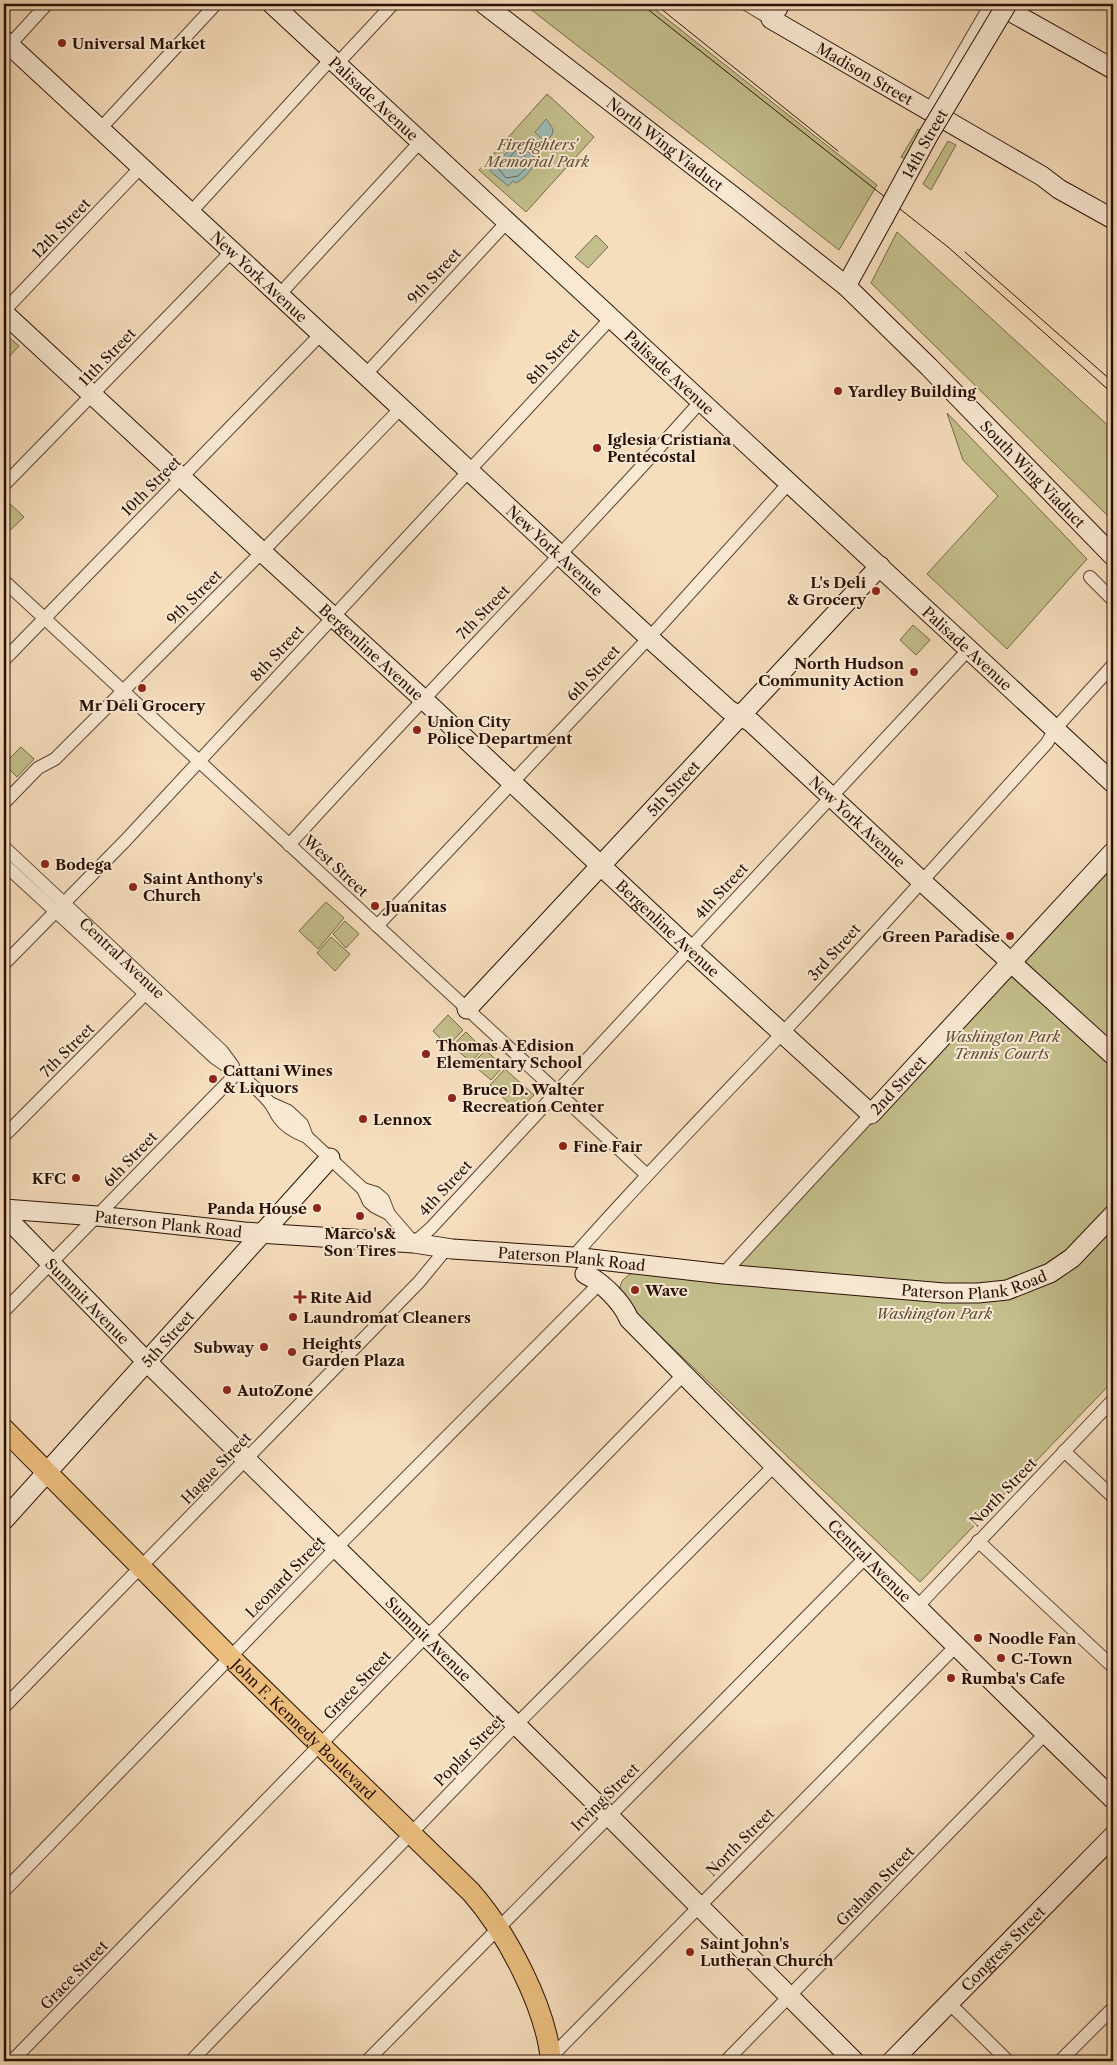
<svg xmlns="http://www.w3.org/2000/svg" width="1117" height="2065" font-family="'Libre Caslon Text',serif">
	<rect width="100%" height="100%" fill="#f6ddbc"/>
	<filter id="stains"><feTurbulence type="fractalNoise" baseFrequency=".004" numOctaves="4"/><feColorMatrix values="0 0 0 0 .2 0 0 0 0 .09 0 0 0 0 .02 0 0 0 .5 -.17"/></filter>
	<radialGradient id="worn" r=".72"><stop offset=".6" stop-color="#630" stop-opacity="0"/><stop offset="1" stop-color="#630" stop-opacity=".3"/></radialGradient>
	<path fill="#c3bf8c" stroke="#766848" d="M524 4H648L877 185 839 250Z
		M547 94 594 137 526 212 479 170Z
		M918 129 927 133 912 161 901 157Z
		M948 141 956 145 931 190 923 184Z
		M897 232 1113 430V521L871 283Z
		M596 235 608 247 588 268 575 257Z
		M4 333 19 346 4 362Z
		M947 413 1087 559 1007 649 927 574 998 496 963 460Z
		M6 500 24 517 4 536V503Z
		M913 625 930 640 916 655 900 640Z
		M21 747 34 759 17 777 4 764Z
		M1113 863V1381L920 1582 622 1300C617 1287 621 1278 633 1273L727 1278Z
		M326 902 344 918 318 949 299 931Z
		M345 921 359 934 346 948 333 934Z
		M331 937 350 954 335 971 317 953Z
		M448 1015 463 1030 448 1046 433 1031Z
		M466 1032 483 1049 471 1062 452 1046Z
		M486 1050 503 1067 491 1080 472 1064Z
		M505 1069 534 1095 518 1112 490 1085Z"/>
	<path fill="#9dbbb6" stroke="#6f776f" d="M546 119 553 129 552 135 545 142 535 132Z
		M517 141 534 157 532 159 535 162C530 172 526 177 516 183L513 181 508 186 490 171Z"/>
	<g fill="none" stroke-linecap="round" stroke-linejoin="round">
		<path stroke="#64665d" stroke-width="1" d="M517 150 527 158V167L518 176 506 178 499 169Z"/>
		<defs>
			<g id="street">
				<path d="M746 4 771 19"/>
				<path d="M5 50 47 4"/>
				<path d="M337 64 393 4"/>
				<path d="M929 111 991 4"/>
				<path d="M100 129 216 4"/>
				<path d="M191 212 331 59"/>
				<path d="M280 294 420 142"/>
				<path d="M4 311 141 167"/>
				<path d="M366 374 507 222"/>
				<path d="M4 485 232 251"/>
				<path d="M1090 577 1113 600"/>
				<path d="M4 581 647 1175"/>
				<path d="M4 660 321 334"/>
				<path d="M4 803 38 768 55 759 262 552 401 408"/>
				<path d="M289 845C424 695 567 552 701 401"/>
				<path id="s1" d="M4 847 222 1051 233 1066"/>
				<path d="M4 864 215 1058C234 1071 254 1084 269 1102 273 1106 275 1113 279 1118 286 1128 296 1133 307 1137"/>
				<path d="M377 926 660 626 789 483"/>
				<path d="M4 964 125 841 612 317"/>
				<path d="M270 1103 288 1111 302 1124 307 1137 363 1189 369 1202 375 1207 389 1214"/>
				<path d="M4 1136 151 988"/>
				<path d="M363 1189 376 1193 383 1199 389 1214 414 1243 431 1228C609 1034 790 842 969 649"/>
				<path d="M573 1257C643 1177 717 1102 790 1025 877 933 961 837 1047 743L1055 729 1113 665"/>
				<path d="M723 1274 871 1114"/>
				<path d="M4 1311 237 1073"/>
				<path d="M1064 1451 1113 1497"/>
				<path d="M978 1541 1113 1667"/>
				<path d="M917 1607 1113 1400"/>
				<path d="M4 1707 419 1282 447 1248"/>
				<path d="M4 1891 337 1547 593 1290"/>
				<path d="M950 2004 1008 2061"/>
				<path d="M12 2061 426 1636 436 1628 683 1375"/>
				<path d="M191 2061 507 1734 775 1465"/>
				<path d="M367 2061 867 1556"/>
				<path d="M547 2061 956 1646"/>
				<path d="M726 2061 1046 1733"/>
				<path d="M1060 2061 1113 2008"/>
			</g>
			<g id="secondary">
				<path id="s2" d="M272 4 1113 783"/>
				<path id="s3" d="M484 4 738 200 846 286 929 367 1113 556"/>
				<path id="s4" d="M780 4 771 19 1042 176 1059 189 1113 219"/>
				<path d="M997 4 1113 69"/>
				<path id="s5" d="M4 40 657 645 729 710 751 722 929 888 1113 1055"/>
				<path d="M846 286 883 219"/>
				<path id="s6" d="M4 313 262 552 423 699 678 938 871 1114 1113 852"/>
				<path id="s7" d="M467 1009 880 566"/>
				<path id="s8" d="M4 1209 97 1216 244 1232 414 1243 452 1249 573 1257 723 1274 944 1293H978L1007 1290 1050 1273 1072 1258 1113 1215"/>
				<path id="s9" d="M4 1215 147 1362 609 1816 854 2061"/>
				<path id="s10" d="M585 1274C602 1282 622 1302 629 1319 789 1481 950 1641 1113 1799"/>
				<path id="s11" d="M4 1520 330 1158"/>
				<path id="s12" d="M892 2061 1113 1836"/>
			</g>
			<g id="primary">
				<path id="s13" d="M4 1429 230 1657 471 1892C507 1933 546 2007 551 2061"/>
			</g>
		</defs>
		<use href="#street" stroke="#5d4332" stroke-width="14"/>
		<use href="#secondary" stroke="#2a1004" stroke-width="21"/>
		<use href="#primary" stroke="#2a1004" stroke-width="22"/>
		<use href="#street" stroke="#f9e9d3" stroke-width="12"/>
		<use href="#secondary" stroke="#f9e9d3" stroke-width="19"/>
		<use href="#primary" stroke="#ebbe7e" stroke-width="20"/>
		<path stroke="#2a1004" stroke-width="1" d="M641 4 948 247 1113 394
			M655 4 838 151
			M965 252 1113 382"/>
		<defs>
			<g id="secondary-bridge">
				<path id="s14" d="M883 219 929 134 1007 4"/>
			</g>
		</defs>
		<use href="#secondary-bridge" stroke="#2a1004" stroke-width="21" stroke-linecap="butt"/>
		<use href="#secondary-bridge" stroke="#f9e9d3" stroke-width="19"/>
	</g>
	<g fill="#8f2418" stroke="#f9e9d3" stroke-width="2">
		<circle cx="62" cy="43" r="5"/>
		<circle cx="838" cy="391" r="5"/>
		<circle cx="597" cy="448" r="5"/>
		<circle cx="876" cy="591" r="5"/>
		<circle cx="914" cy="672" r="5"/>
		<circle cx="142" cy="688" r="5"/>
		<circle cx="417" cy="730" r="5"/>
		<circle cx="45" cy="864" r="5"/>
		<circle cx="133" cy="887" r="5"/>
		<circle cx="375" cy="906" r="5"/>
		<circle cx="1010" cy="936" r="5"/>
		<circle cx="426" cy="1054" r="5"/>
		<circle cx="213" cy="1079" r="5"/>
		<circle cx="452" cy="1098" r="5"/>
		<circle cx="363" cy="1119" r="5"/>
		<circle cx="563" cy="1146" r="5"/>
		<circle cx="76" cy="1178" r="5"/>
		<circle cx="317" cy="1208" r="5"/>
		<circle cx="360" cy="1216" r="5"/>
		<circle cx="635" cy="1290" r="5"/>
		<path d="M297.5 1289.5h5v5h5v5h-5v5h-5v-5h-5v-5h5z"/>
		<circle cx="293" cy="1317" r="5"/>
		<circle cx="264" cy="1347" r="5"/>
		<circle cx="292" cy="1352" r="5"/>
		<circle cx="227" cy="1390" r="5"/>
		<circle cx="978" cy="1638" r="5"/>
		<circle cx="1001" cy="1658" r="5"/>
		<circle cx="951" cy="1678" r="5"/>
		<circle cx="690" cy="1952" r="5"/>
	</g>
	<g text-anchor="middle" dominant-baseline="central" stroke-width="4" stroke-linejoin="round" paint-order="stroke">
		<g font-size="15" font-weight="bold" fill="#2a1004" stroke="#f9e9d3" text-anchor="start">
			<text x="72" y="43">Universal Market</text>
			<text x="848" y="391">Yardley Building</text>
			<text x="607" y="439">Iglesia Cristiana<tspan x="607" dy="17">Pentecostal</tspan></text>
			<text x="866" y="582" text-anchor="end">L's Deli<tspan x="866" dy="17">&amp; Grocery</tspan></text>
			<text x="904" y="663" text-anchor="end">North Hudson<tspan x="904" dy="17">Community Action</tspan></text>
			<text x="142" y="705" text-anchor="middle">Mr Deli Grocery</text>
			<text x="427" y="721">Union City<tspan x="427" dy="17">Police Department</tspan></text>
			<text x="55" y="864">Bodega</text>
			<text x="143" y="878">Saint Anthony's<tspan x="143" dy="17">Church</tspan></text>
			<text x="385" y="906">Juanitas</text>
			<text x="1000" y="936" text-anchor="end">Green Paradise</text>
			<text x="436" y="1045">Thomas A Edision<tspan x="436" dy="17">Elementary School</tspan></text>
			<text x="223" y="1070">Cattani Wines<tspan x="223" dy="17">&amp; Liquors</tspan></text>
			<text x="462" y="1089">Bruce D. Walter<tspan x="462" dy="17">Recreation Center</tspan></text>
			<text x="373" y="1119">Lennox</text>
			<text x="573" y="1146">Fine Fair</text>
			<text x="66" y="1178" text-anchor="end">KFC</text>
			<text x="307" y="1208" text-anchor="end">Panda House</text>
			<text x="360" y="1233" text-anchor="middle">Marco's&amp;<tspan x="360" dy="17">Son Tires</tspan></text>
			<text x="645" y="1290">Wave</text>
			<text x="310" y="1297">Rite Aid</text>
			<text x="303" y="1317">Laundromat Cleaners</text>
			<text x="302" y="1343">Heights<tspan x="302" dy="17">Garden Plaza</tspan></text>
			<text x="254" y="1347" text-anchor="end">Subway</text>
			<text x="237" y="1390">AutoZone</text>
			<text x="988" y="1638">Noodle Fan</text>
			<text x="1011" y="1658">C-Town</text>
			<text x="961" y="1678">Rumba's Cafe</text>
			<text x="700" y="1943">Saint John's<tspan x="700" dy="17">Lutheran Church</tspan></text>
		</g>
		<g font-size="15" fill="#2a1004" stroke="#f9e9d3">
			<text stroke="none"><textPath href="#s4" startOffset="126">Madison Street</textPath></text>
			<text stroke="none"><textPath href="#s2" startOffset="139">Palisade Avenue</textPath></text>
			<text stroke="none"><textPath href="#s3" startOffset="229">North Wing Viaduct</textPath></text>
			<text stroke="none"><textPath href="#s14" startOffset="86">14th Street</textPath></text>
			<text transform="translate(61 228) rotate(-46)">12th Street</text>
			<text stroke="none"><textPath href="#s5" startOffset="348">New York Avenue</textPath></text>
			<text transform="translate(434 276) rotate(-47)">9th Street</text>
			<text transform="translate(553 356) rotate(-47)">8th Street</text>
			<text transform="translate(107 357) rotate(-46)">11th Street</text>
			<text stroke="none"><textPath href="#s2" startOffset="542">Palisade Avenue</textPath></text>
			<text stroke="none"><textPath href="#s3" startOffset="724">South Wing Viaduct</textPath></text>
			<text transform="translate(151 486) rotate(-45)">10th Street</text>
			<text stroke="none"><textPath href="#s5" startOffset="751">New York Avenue</textPath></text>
			<text transform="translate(194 597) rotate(-45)">9th Street</text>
			<text transform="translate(483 612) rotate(-46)">7th Street</text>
			<text stroke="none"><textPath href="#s2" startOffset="948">Palisade Avenue</textPath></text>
			<text stroke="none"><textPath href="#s6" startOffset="500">Bergenline Avenue</textPath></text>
			<text transform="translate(277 653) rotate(-47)">8th Street</text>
			<text transform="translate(593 673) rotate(-47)">6th Street</text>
			<text stroke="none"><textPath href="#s7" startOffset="302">5th Street</textPath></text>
			<text stroke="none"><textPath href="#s5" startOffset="1158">New York Avenue</textPath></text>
			<text transform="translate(336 866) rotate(43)">West Street</text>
			<text transform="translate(721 891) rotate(-47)">4th Street</text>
			<text stroke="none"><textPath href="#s6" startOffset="905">Bergenline Avenue</textPath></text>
			<text transform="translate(834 952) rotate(-48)">3rd Street</text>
			<text stroke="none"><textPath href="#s1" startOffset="162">Central Avenue</textPath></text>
			<text transform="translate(67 1050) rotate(-45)">7th Street</text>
			<text stroke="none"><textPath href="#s6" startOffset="1220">2nd Street</textPath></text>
			<text transform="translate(130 1159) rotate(-46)">6th Street</text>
			<text transform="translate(445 1188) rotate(-47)">4th Street</text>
			<text stroke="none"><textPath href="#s8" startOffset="165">Paterson Plank Road</textPath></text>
			<text stroke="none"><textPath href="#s8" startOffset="570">Paterson Plank Road</textPath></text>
			<text stroke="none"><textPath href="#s8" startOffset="975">Paterson Plank Road</textPath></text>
			<text stroke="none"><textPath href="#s9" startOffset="120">Summit Avenue</textPath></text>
			<text stroke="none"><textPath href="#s11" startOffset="244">5th Street</textPath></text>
			<text transform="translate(216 1468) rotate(-46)">Hague Street</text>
			<text transform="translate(1003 1492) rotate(-46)">North Street</text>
			<text stroke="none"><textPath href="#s10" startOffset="405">Central Avenue</textPath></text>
			<text transform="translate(285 1577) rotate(-46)">Leonard Street</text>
			<text stroke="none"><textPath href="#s9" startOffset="600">Summit Avenue</textPath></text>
			<text transform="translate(357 1685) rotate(-46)">Grace Street</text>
			<text stroke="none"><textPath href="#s13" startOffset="424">John F. Kennedy Boulevard</textPath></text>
			<text transform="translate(469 1750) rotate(-46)">Poplar Street</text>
			<text transform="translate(605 1797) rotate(-45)">Irving Street</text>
			<text transform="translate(740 1842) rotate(-45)">North Street</text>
			<text transform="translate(875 1886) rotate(-46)">Graham Street</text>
			<text stroke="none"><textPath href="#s12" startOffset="158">Congress Street</textPath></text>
			<text transform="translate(74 1975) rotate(-46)">Grace Street</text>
		</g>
		<g font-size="15" font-style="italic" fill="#604d34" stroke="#f9e9d3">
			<text x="537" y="144">Firefighters'<tspan x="537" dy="17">Memorial Park</tspan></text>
			<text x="1002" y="1036">Washington Park<tspan x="1002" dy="17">Tennis Courts</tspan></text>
			<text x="934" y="1313">Washington Park</text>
		</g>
	</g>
	<rect width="1117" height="2065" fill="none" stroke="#f6ddbc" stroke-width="20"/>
	<rect x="5" y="5" width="1107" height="2055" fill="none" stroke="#2a1004" stroke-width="2.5"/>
	<rect x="10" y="10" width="1097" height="2045" fill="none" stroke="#2a1004"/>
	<rect width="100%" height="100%" filter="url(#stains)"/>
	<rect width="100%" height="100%" fill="url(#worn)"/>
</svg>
